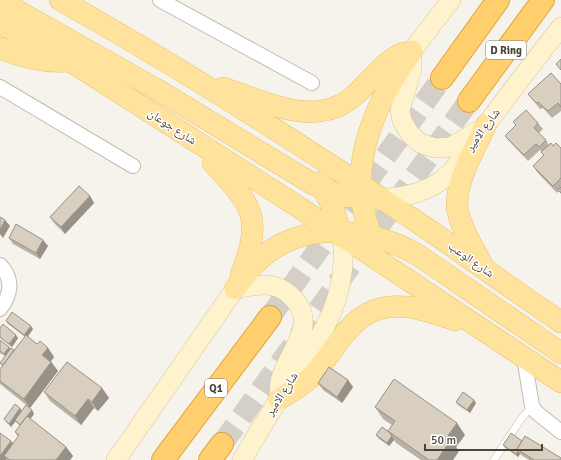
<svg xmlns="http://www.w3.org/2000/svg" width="561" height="460" font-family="Signika,'Noto Naskh Arabic',sans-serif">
	<rect width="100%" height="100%" fill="#f6f3ec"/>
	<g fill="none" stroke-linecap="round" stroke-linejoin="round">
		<path stroke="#d4d0c8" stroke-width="22" stroke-dasharray="22 11" stroke-linecap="butt" d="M270 317 442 78
			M222 444 469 101"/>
		<defs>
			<path id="lane" d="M494 460 521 419 532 406"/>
			<path id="street" d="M160 0 312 83
				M0 87 133 166
				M0 265C14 279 11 295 0 309
				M524 357 532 406 536 412 561 432"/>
			<path id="secondary" d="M451 0 412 51V70L400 110 402 121 410 134 420 143 435 148 451 147 476 132
				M381 199C401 197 422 194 439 182 460 167 471 144 487 124 511 91 536 59 561 27
				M116 460 235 289C254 285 275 280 290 295 321 324 289 349 281 378 279 385 279 392 279 399
				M242 460C256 436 271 411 287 387 319 339 350 299 342 237"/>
			<path id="primary" d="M60 0C187 71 311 151 432 232 475 262 517 293 561 322
				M0 1 156 89 313 184 342 196 380 199
				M0 23 70 61 297 206 561 382
				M0 48C23 58 44 63 69 61
				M223 88C264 101 317 130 355 95 371 81 383 62 403 53
				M213 163C253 206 263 217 241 275
				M320 182 334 210 342 237
				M377 245C340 181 372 106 412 51
				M483 266C475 250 458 224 457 206 457 178 474 150 486 125
				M235 289C241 281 247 272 254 265 297 219 367 226 418 255L561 353
				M279 399C291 392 302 386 312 376 343 343 352 301 408 307 424 309 440 315 455 320"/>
			<path id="highway" d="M442 78 498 0
				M469 101 543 0
				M163 460 270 317
				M210 460 222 444"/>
		</defs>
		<use href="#lane" stroke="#c2bbae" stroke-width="8"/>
		<use href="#street" stroke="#c2bbae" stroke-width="16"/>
		<use href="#secondary" stroke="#d6c79b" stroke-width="20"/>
		<use href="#primary" stroke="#e6c16a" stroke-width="22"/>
		<use href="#highway" stroke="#e0a43c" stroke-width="24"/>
		<use href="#lane" stroke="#fff" stroke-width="7"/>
		<use href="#street" stroke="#fff" stroke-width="14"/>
		<use href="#secondary" stroke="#fff3cd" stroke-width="19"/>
		<use href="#primary" stroke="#ffe39c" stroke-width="21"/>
		<use href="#highway" stroke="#ffcf6e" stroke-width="22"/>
	</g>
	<path fill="#bab2a6" d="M561 84V111L552 118 543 108 540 109 528 94Z
		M513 122 538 123 543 129 539 133 546 140 549 145 561 148V194L559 191 557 193 537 172 533 166 544 156 541 152H542L540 150 528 161 510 142 505 136 516 125Z
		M90 196 94 203 65 234 54 223 50 217Z
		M9 238 43 240 48 246 40 259 13 244Z
		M6 321 33 329 28 337 37 344 48 348 54 357 51 361 58 371 30 408 0 384V369L3 366 0 363 5 356 0 353V340L9 347 10 349 14 350 25 337 8 324Z
		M0 328 18 338 12 347 0 338Z
		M348 380 353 387 342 403 323 390 318 383Z
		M102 388 109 398 98 411 94 408 81 425 50 401 44 392Z
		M456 402 476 403 470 413 458 405Z
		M375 407 465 435 456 447 459 451 453 460H421L396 443 394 440 389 446 379 439 376 435 389 432 392 425 383 419Z
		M32 410 34 414 30 419 66 447 73 456 70 460H7V459L0 460 11 441 13 444 18 437 15 432 20 426 15 421 11 427 6 422 4 419 22 411Z
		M522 441 561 460H529L521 455 520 454 518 457 505 448 503 445Z"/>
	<path fill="#979187" d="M90 196 94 203 65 234 61 227Z
		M5 220 10 226 3 238 0 234V230Z
		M43 240 48 246 40 259 36 253Z
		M31 326 33 329 26 338 24 335Z
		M16 335 18 338 12 347 9 344Z
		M9 347 11 350 6 357 4 354Z
		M48 348 54 357 49 364 42 355Z
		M51 362 58 371 30 408 24 399Z
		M348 380 353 387 342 403 337 397Z
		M102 388 109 398 98 411 92 402Z
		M88 399 94 408 81 425 75 416Z
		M474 400 476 403 470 413 467 410Z
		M20 408 23 412 11 427 9 424Z
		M32 410 34 414 23 429 21 425Z
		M457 423 465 435 456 447 459 451 453 460H437L447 437Z
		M392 436 394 440 389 446 387 443Z
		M11 441 16 447 4 456 7 459 6 460H0V456Z
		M66 447 73 456 70 460H56Z
		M518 451 520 454 518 457 516 454Z"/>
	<path fill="#d8cfc1" stroke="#979187" d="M561 59V70L556 64Z
		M551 73 561 84V107L558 103 548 111 538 102 536 103 528 94Z
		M526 110 538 123 534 128 546 140 539 147 536 144 524 155 505 136 516 125 513 122Z
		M551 143 553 146 556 143 561 148V178L553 186 533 166 544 155 541 152Z
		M79 186 90 196 61 227 50 217Z
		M561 187V193L558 190Z
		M0 217 5 220 0 230Z
		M16 224 43 240 36 253 9 238Z
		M12 312 31 326 24 335 6 321Z
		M3 324 16 335 9 344 0 337V328Z
		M26 335 37 344 40 341 48 348 42 355 51 362 24 399 0 381V369Z
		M0 340 9 347 4 354 0 351Z
		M11 348 14 350 3 365 0 363Z
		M67 362 102 388 92 402 88 399 75 416 44 392Z
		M329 367 348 380 337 397 318 383Z
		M394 379 457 423 447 437 451 440 437 460H429L388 431 395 421 375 407Z
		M463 392 474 400 467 410 456 402Z
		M15 404 20 408 9 424 4 419Z
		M26 405 32 410 20 425 15 420Z
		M27 416 66 447 56 460H10L4 456 19 435 15 432Z
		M382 427 389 432 392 436 387 443 376 435Z
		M0 433 11 441 0 456Z
		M511 433 522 441 517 449 518 451 516 454 503 445Z
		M525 436 561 458V460H534L517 449Z"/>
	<g text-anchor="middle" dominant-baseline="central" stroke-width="3" stroke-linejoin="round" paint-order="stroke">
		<g fill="#fff" stroke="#817c74" stroke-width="1">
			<rect x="486" y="41" width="40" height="18" rx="3"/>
			<rect x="205" y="379" width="22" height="18" rx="3"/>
		</g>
		<g font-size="11" font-weight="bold" fill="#4b4439">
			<text x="506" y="50">D Ring</text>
			<text x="216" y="388">Q1</text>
		</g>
		<g font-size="12" fill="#4b4439" stroke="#fff">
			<text transform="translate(172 127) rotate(33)">شارع جوعان</text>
			<text transform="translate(483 130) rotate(-54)">شارع الامير</text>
			<text transform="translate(471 260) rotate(35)">شارع الوعب</text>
			<text transform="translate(282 394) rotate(-57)">شارع الامير</text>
		</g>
	</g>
	<path d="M425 444v6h117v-6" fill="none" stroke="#4b4439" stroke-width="2"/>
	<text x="431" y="444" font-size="12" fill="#4b4439" stroke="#ffffff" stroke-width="3" paint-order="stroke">50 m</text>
</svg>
